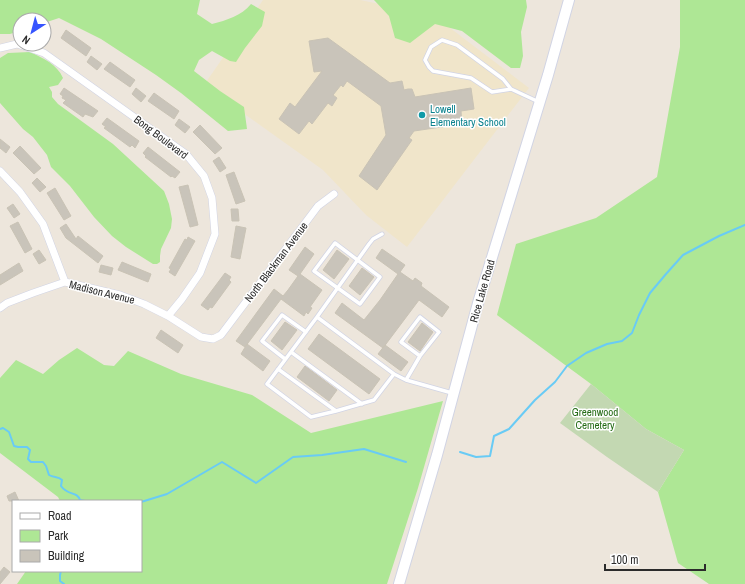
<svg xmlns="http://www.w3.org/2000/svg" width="745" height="584" font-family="'Archivo Narrow',sans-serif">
	<rect width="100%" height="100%" fill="#ede6dc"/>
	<path fill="#f0e5ca" d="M263 0H360L433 15 529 88 407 247 366 215 323 170 204 85Z"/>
	<path fill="#aee795" d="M0 0H200L197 14 212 24C227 20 241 16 251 4L265 12 262 26 245 48 236 62 230 61 212 51 199 60 194 71 220 91 244 107 247 129 228 131 181 93 156 75 101 39 59 18 44 23V20H20V31L10 34H0Z
		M374 0H526L527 7 521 32 523 56 520 68H511L462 31 435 24 410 43 395 38 389 16Z
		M680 0H745V584H709L678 563 658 492 684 450 646 429 591 384 497 315 516 244 596 218 657 177 680 47Z
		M30 52C43 58 57 64 63 78L58 85 49 87 52 92V97L58 104 113 144 164 191 169 204 172 219 171 228 161 249 160 256V262L157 264H153L126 247 112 236 94 217 70 186 51 167 47 155 33 137 23 129 0 103V58L8 53Z
		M77 348 104 365 114 366 128 351 181 374 252 395 311 433 443 401 418 488 387 584H17L26 571H141V501H60L58 497 0 453V378L16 360 43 374 59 360Z"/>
	<path fill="#c3d8b2" d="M591 384 646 429 684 450 658 492 607 457 560 423Z"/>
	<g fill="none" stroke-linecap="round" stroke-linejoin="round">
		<path stroke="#69cbf5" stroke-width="2" d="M0 429 3 428 9 432 14 446 18 447H27L30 450 28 459 31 462H43L46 466 49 475C54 478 58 476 62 480L61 486C68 496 77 491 80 500
			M460 452 476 457 490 456 494 436 509 429 535 400 555 382 567 366 586 353 607 344 622 341 632 333 639 315 650 293 666 274 683 255 719 236 745 225
			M80 500 85 501
			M141 502 167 494 222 462 256 483 293 457 322 455 364 449 406 462
			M61 571 60 575V581L64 584"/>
	</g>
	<path fill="#c9c4ba" stroke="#c9c3b5" d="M66 30 91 48 86 56 61 38Z
		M328 38 390 83 402 81 404 90 408 89H412L415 97 471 88 474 109 461 111 462 124 414 131 409 138 412 140 377 190 359 176 386 135 381 106 347 81 343 87 341 85 333 95 337 98 332 106 328 103 312 124 309 121 299 134 279 119 290 103 295 107 322 71 314 72 309 41Z
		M91 56 102 64 97 70 87 62Z
		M110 62 135 80 130 87 104 69Z
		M64 88 98 111 93 117 85 114 83 117 63 103 66 100 62 98 63 96 60 94Z
		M136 88 146 96 141 102 132 94Z
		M154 93 179 111 174 119 148 101Z
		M107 118 139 141 135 148 132 145 130 147 104 128 106 127 102 124Z
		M179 119 190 127 185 133 175 125Z
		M200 125 222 148 215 154 193 132Z
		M0 139 10 147 6 153 0 148Z
		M20 146 41 168 34 174 13 153Z
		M148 147 180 172 175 178 172 176 171 177 145 157 146 156 143 153Z
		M219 157 226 168 220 172 213 161Z
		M234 172 245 201 236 204 226 175Z
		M37 178 46 187 40 192 32 183Z
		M188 185 198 225 190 227 179 187Z
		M55 188 71 216 64 220 47 193Z
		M13 204 20 214 14 218 7 208Z
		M231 209H238L239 221H232Z
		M18 222 32 249 25 253 10 226Z
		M66 224 76 239 78 236 103 256 98 263 66 238 60 228Z
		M236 226 246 228 240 259 231 257Z
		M188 237 195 241 175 276 169 272 171 269 169 268 185 239 187 240Z
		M305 247 314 254 300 274 322 290 310 307 312 308 308 314 306 312 304 316 281 299 245 347 236 341 274 289 283 296 288 290 298 276 289 270Z
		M382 249 405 265 400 272 413 281 415 278 422 283 421 286 449 307 442 317 419 300 383 348 335 313 342 303 364 320 380 300 398 274 376 258Z
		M39 250 46 260 39 264 33 254Z
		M337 250 349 259 334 279 323 270Z
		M122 262 151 274 148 282 118 270Z
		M19 263 23 271 0 285V275Z
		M101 265 113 268 111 275 99 272Z
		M362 268 374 277 360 295 349 286Z
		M225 273 231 277 229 280 231 282 212 308 210 307 208 310 201 305Z
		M285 322 297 330 282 350 271 341Z
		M422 323 433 332 420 351 408 342Z
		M161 330 183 345 178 353 156 338Z
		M319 334 380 379 369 394 308 349Z
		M247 344 270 361 263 371 241 354Z
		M385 345 408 362 401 371 378 354Z
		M305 366 337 390 329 401 297 377Z
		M15 492 19 501H9L7 496Z
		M4 567 10 572 0 584V572Z"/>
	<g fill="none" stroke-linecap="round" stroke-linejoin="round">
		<defs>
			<path id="service" d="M511 89 492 92 471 78 433 71 429 67 425 60 431 47 442 40 457 45 503 79 511 89 539 102
				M335 243 380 277 360 304 314 271Z
				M317 317 369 244 373 239 382 234
				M291 352 362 404
				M285 359 262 341 282 315 306 332
				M278 369 336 411
				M394 374 374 400 336 411 311 417 267 384 317 317 394 374 406 380 452 393
				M406 380 420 356 401 342 420 317 439 332 420 356"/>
			<path id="minor" d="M0 48 17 44 44 53 186 154 204 176 212 198 215 234 200 273 182 299 168 316
				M0 171 20 192 43 224 65 282
				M0 308 7 303 33 293 65 282 120 295 144 304 168 316 201 337 213 339 221 335 318 206 334 194"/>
			<path id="secondary" d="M399 584 437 455 478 303 548 75 569 0"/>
		</defs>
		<use href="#service" stroke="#d1d4e4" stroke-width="5"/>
		<use href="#minor" stroke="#d1d4e4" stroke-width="8"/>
		<use href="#secondary" stroke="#d1d4e4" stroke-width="12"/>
		<use href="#service" stroke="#fff" stroke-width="3.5"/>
		<use href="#minor" stroke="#fff" stroke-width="7"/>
		<use href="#secondary" stroke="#fff" stroke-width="10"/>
	</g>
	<circle fill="#0f9aa8" stroke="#fff" stroke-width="1.5" cx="422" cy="115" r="4"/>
	<g text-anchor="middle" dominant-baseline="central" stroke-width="3" stroke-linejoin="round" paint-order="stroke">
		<g font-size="11" fill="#0d838f" stroke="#fff" text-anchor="start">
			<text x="430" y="109">Lowell<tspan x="430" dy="13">Elementary School</tspan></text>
		</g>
		<g font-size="11" fill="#2b2b2b" stroke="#fff">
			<text transform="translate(161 137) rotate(37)">Bong Boulevard</text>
			<text transform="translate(276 262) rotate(-53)">North Blackman Avenue</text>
			<text transform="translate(482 291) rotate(-74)">Rice Lake Road</text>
			<text transform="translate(102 292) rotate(14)">Madison Avenue</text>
		</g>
		<g font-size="11" fill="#256c16" stroke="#fff">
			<text x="595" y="412">Greenwood<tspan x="595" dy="13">Cemetery</tspan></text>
		</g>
	</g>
	<rect x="12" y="500" width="130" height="72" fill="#ffffff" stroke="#aaaaaa"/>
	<rect x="20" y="513" width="20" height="6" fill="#ffffff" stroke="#aaaaaa"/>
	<text x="48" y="520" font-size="12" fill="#2b2b2b">Road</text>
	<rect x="20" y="530" width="20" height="12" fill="#aee795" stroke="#aaaaaa"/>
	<text x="48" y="540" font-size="12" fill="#2b2b2b">Park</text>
	<rect x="20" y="550" width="20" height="12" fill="#c9c4ba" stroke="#aaaaaa"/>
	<text x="48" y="560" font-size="12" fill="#2b2b2b">Building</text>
	<g transform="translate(32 32) rotate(216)"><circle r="19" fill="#ffffff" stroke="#aaaaaa"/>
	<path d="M0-3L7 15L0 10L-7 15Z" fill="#3755ff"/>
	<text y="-6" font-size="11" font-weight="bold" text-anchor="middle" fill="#2b2b2b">N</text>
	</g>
	<path d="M605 564v6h100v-6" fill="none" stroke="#2b2b2b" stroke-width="2"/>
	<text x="611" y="564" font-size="12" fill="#2b2b2b" stroke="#ffffff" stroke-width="3" paint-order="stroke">100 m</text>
</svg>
